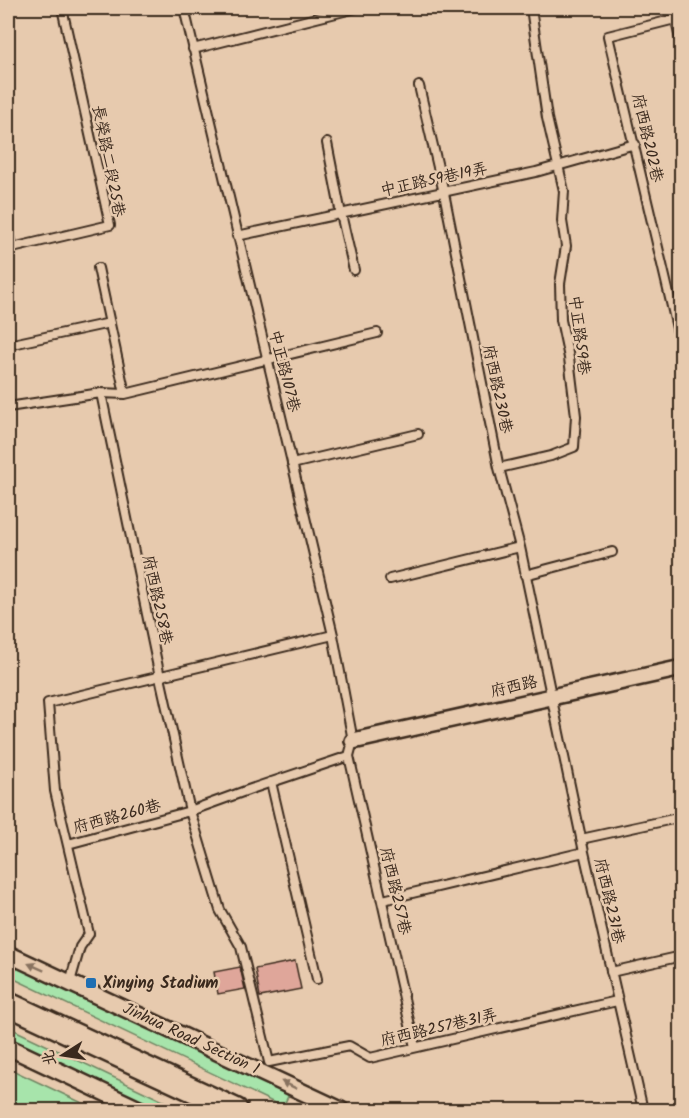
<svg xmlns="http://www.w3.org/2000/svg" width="689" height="1118" font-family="Kalam,'LXGW WenKai TC',sans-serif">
	<rect width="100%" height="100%" fill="#e7caae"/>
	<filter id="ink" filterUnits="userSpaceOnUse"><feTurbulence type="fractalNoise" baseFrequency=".0167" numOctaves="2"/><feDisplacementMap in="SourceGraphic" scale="12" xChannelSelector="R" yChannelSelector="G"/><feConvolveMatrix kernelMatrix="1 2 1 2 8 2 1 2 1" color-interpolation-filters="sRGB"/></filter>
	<g filter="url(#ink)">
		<path fill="#a7e4ab" stroke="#718764" stroke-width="1.5" d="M8 962 289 1094 283 1107 8 976Z
			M8 1027 182 1110H152L8 1041Z
			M8 1068 97 1110H8Z"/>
		<path fill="#dfa69a" stroke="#3b2a1e" stroke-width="1.5" d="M295 961 301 989 260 997 255 969Z
			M240 967 245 989 218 994 214 972Z"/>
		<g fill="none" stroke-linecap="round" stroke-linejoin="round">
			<defs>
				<path id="lane" d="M184 8 333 635 353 741 349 756 415 1047
					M673 8 682 48
					M675 19 608 36 682 349
					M193 49 356 8
					M419 86 444 193 499 468 520 547 584 852 643 1110
					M327 143 341 214 354 270
					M8 225 12 248
					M237 236 536 172 635 144
					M8 249 110 225 62 8
					M98 268 125 394
					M8 345 110 323
					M101 393 160 677 190 811 220 910 241 947 269 1062 349 1046 370 1058 617 1001
					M8 407 101 393 125 394 377 333
					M292 464 418 434
					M499 468 551 456 574 447 576 416 569 358 561 320 560 284 566 246 562 221 564 191 547 118 531 8
					M525 575 612 552
					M390 579 520 547
					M271 782 317 979
					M581 839 682 817
					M68 844 190 811 248 790 349 756
					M383 900 584 852
					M611 972 682 956
					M70 982 80 947 89 934 55 791 48 703 333 635"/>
				<path id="street" d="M353 741 682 668
					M8 954 341 1110
					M8 1047 141 1110"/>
				<path id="secondary" d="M8 1004 236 1110"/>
			</defs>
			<use href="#lane" stroke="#3b2a1e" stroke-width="12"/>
			<use href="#street" stroke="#3b2a1e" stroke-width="20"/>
			<use href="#secondary" stroke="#3b2a1e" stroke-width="27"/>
			<path stroke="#3b2a1e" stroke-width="4" stroke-dasharray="4.5 4.5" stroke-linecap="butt" d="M8 1107 13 1110"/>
			<use href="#lane" stroke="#e7caae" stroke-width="8"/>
			<use href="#street" stroke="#e7caae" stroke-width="15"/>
			<use href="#secondary" stroke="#e7caae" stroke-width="22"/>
		</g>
		<defs><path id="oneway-solid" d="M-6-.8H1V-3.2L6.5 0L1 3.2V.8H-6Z" transform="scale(1.5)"/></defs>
		<g fill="#88725f">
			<use href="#oneway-solid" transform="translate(36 967) rotate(-156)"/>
			<use href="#oneway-solid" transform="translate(289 1085) rotate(-154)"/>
		</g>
	</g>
	<rect fill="#1f6fb2" stroke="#e7caae" stroke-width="2" x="85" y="977" width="12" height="12" rx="3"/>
	<g text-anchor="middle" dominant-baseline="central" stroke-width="5" stroke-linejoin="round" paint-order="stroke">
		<g font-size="16" fill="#3b2a1e" stroke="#e7caae">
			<text transform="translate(647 138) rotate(77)">府西路202巷</text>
			<text transform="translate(108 161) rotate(79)">長榮路二段25巷</text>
			<text transform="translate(434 180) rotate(-12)">中正路59巷19弄</text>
			<text transform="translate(579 335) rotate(83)">中正路59巷</text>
			<text transform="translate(284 371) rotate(76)">中正路107巷</text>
			<text transform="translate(497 389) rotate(78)">府西路230巷</text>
			<text transform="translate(157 600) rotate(78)">府西路258巷</text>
			<text transform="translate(514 687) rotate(-13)">府西路</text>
			<text transform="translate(117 817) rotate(-15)">府西路260巷</text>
			<text transform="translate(395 891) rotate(77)">府西路257巷</text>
			<text transform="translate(609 901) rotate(77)">府西路231巷</text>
			<text transform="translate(439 1028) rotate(-13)">府西路257巷31弄</text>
			<text transform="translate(191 1039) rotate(25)">Jinhua Road Section 1</text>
		</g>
		<g font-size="16" font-weight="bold" fill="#3b2a1e" stroke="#e7caae" text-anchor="start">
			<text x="103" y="983">Xinying Stadium</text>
		</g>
	</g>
	<rect width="689" height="1118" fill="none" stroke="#e7caae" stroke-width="30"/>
	<rect x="15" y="15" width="659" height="1088" fill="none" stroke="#3b2a1e" stroke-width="2" filter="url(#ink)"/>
	<g transform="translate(63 1055) rotate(258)" stroke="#e7caae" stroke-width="4.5" paint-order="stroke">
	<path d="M0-4.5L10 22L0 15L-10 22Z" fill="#3b2a1e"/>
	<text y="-9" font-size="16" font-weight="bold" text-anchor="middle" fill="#3b2a1e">北</text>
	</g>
</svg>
